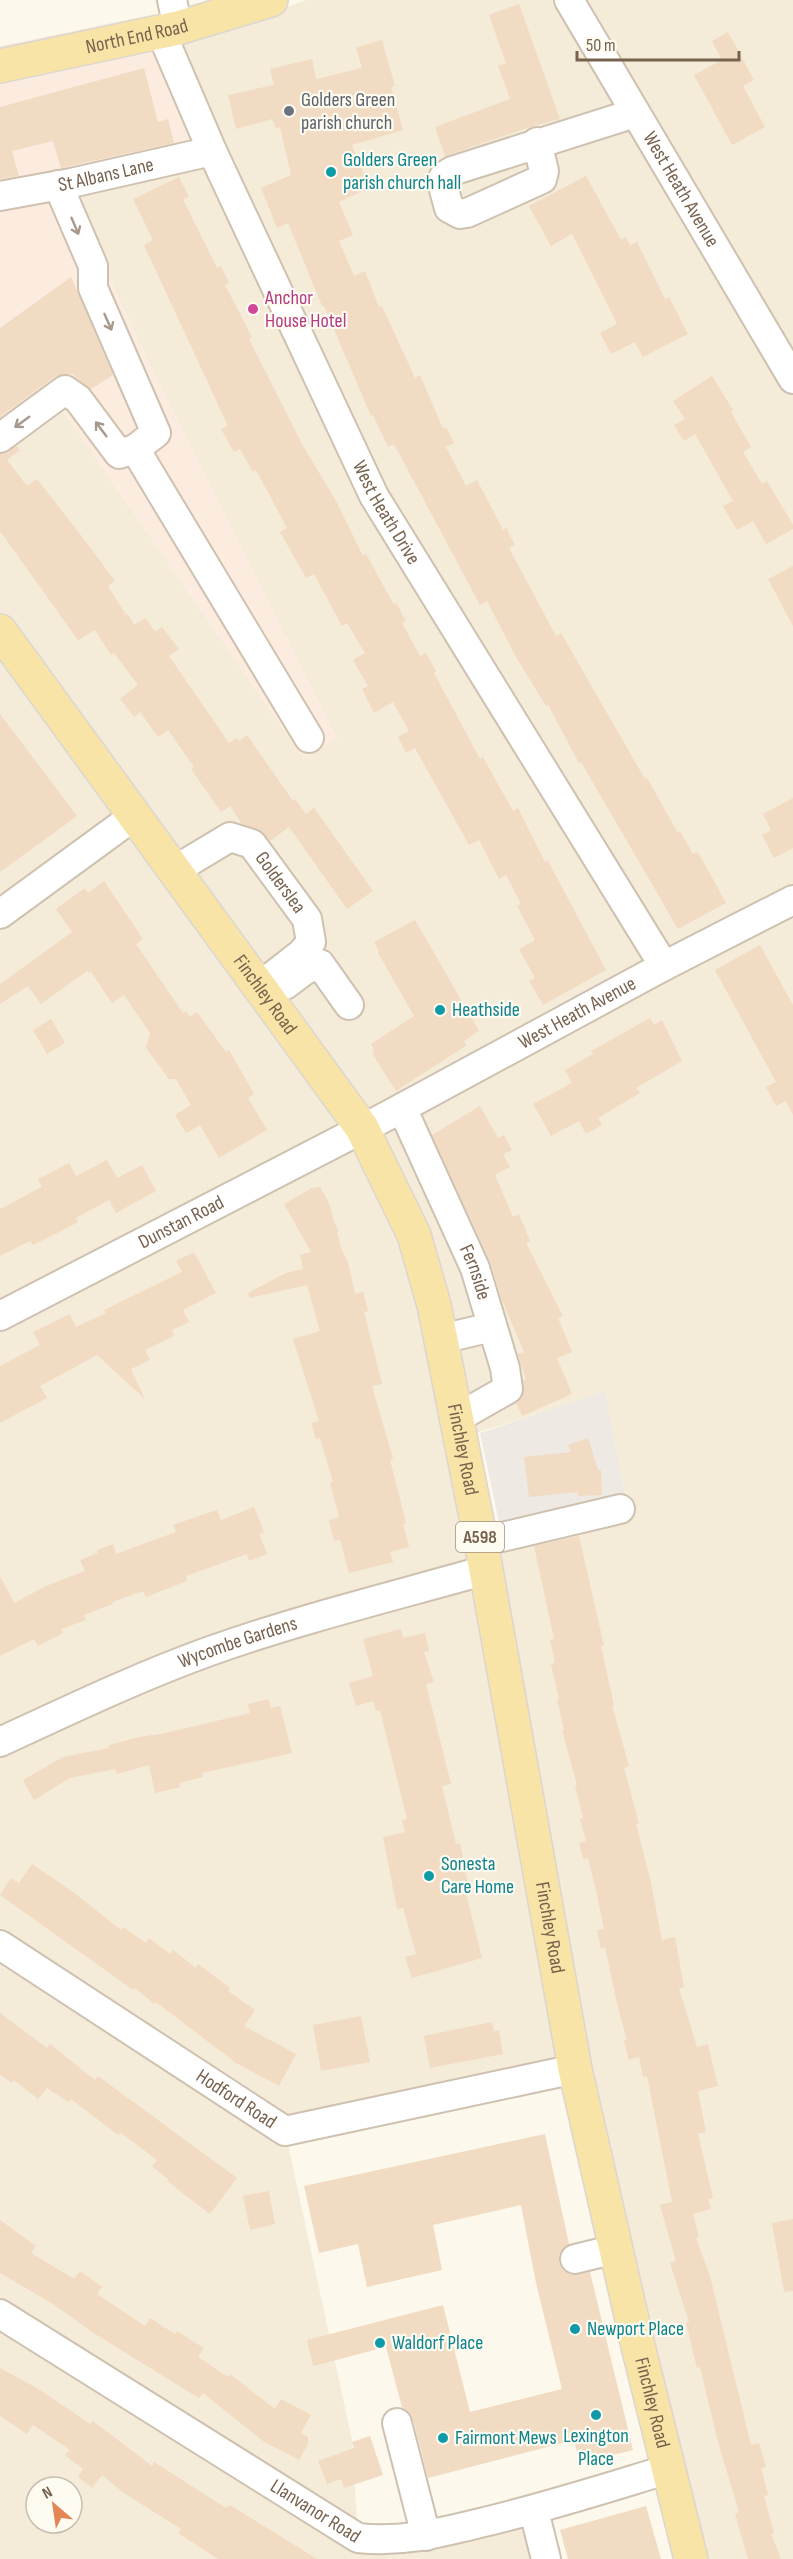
<svg xmlns="http://www.w3.org/2000/svg" width="793" height="2559" font-family="'Sofia Sans Condensed',sans-serif">
	<rect width="100%" height="100%" fill="#fcf8eb"/>
	<path fill="#f4ebd9" fill-rule="evenodd" d="M307 0H793V2559H691L575 2069 285 2131 352 2440 358 2537 534 2511 546 2559H0V446L58 404 304 759 337 738 150 365 95 247 75 197 197 169 167 48ZM605 1392 626 1500 481 1541 460 1438ZM36 2487H72V2523H36Z"/>
	<path fill="#fcebdf" d="M155 14 167 48 218 163 75 197 95 247 147 359 337 738 304 759 58 404 0 446V46Z"/>
	<path fill="#eee9e3" d="M605 1391 626 1500 501 1531 480 1433Z"/>
	<path fill="#f1dbc3" d="M519 4 560 119 533 126 445 156 435 127 510 99 498 66 506 63 489 15Z
		M728 32 754 80 743 86 765 127 732 145 694 75 722 60 712 41Z
		M382 40 395 86 391 87 403 130 352 145 369 188 339 202 353 235 339 241 354 276 365 271 379 307 382 306 415 378 420 375 443 429 446 427 454 443 446 447 466 486 477 480 503 530 506 528 515 545 509 548 556 636 561 633 645 779 647 778 678 833 680 831 693 854 698 852 726 903 678 929 581 762 579 763 548 705 546 706 516 657 487 601 480 605 394 444 388 447 373 415 371 416 324 306H322L288 223 277 228 261 188 291 175 280 127 276 128 272 119 236 129 228 95 274 85 270 69 312 59 316 79 362 68 356 48Z
		M144 68 158 122 168 119 174 143 61 168 53 141 12 151 19 176 0 179V107Z
		M586 176 621 240 626 237 630 245 637 242 665 299 669 297 688 334 643 357 635 342 611 354 600 333 617 324 572 234 551 246 529 206Z
		M179 177 189 197 183 199 217 268 221 266 229 283 225 285 252 337 249 339 302 444 336 501 363 556 366 554 394 605 396 603 406 621 402 623 420 656 426 653 436 671 434 673 480 759 483 757 513 811 518 808 545 862 548 861 606 970 543 1005 529 981 535 978 519 949 535 940 517 906 521 904 506 875 499 879 479 840 469 845 415 748 406 753 398 737 409 731 393 702 374 713 362 689 368 686 353 660 365 653 347 623 342 626 314 574 306 578 280 532 287 528 256 470 253 472 240 449 234 452 221 429 228 426 144 245 153 240 133 199Z
		M71 277 113 375 91 389 72 374 56 376 0 417V328Z
		M712 376 733 410 731 412 751 447 743 452 762 484 767 481 793 525V529L766 544 753 521 737 530 723 506 733 501 695 434 684 441 674 425 685 419 673 401Z
		M17 446 20 450 7 460 27 486 37 479 83 538 115 581 108 586 126 615 128 614 134 625 146 618 155 632 162 627 179 649 169 656 229 743 237 738 239 741 247 735 293 801 295 799 306 814 314 808 373 891 347 909 289 827 270 841 258 829 242 824 230 806 221 812 191 769 194 767 168 730 158 737 140 712 134 717 120 699 138 685 114 653 111 655 95 630 78 640 0 531V454Z
		M793 566V626L768 579Z
		M0 714 77 816 0 872Z
		M793 798V848L774 858 762 835 771 830 763 814Z
		M104 881 143 939 136 944 183 1013 186 1011 190 1017 197 1012 226 1052 229 1050 254 1094 248 1098 267 1130 219 1158 200 1125 186 1133 175 1115 191 1105 176 1079H169L146 1048 150 1033 124 995 112 1003 91 972 88 973 87 971 41 1004 28 986 0 1004V984L72 932 56 909 85 888 88 893Z
		M415 920 479 1031 464 1041 467 1045 396 1091 373 1055 374 1050 371 1044 414 1016 378 953 379 951 374 942Z
		M760 945 793 1005V1115L786 1101 776 1106 766 1087 776 1082 715 970Z
		M650 1018 654 1025 662 1020 682 1061 636 1088 640 1093 598 1118 602 1125 586 1134 579 1121 551 1136 533 1104 572 1083 565 1070 593 1054 591 1051Z
		M51 1019 65 1043 47 1054 33 1030Z
		M480 1106 498 1138 504 1135 512 1150 503 1154 510 1167 495 1175 513 1217 519 1214 530 1241 526 1243 563 1316 558 1318 572 1352 557 1358 572 1394 522 1416 516 1403 524 1392 523 1380 526 1379 518 1354 524 1352 502 1300 490 1261 432 1135Z
		M107 1160 117 1178 142 1165 156 1191 116 1213 109 1200 76 1218 78 1222 63 1230 33 1245 30 1241 0 1256V1209L42 1187 38 1179 69 1163 76 1176Z
		M320 1187 330 1205 334 1222 339 1231 337 1232 341 1248 348 1262 355 1294 363 1292 368 1311 364 1312 382 1384 372 1386 393 1459 390 1460 406 1523 403 1524 409 1547 390 1552 393 1562 349 1573 340 1540 334 1541 329 1520 339 1517 330 1483 333 1482 320 1438 316 1439 311 1423 319 1421 293 1339 320 1331 307 1285 250 1298 248 1293 286 1273 303 1269 300 1255 311 1252 284 1204 312 1188Z
		M194 1252 216 1293 183 1310 189 1322 172 1330 174 1336 145 1350 150 1360 131 1369 145 1399 97 1355 40 1386 47 1398 0 1423V1366L40 1345 33 1332 70 1314 76 1327 106 1313 104 1310 182 1272 176 1261Z
		M588 1438 598 1470H601L602 1495 578 1496V1492L529 1497 524 1457 571 1452 568 1445Z
		M254 1507 264 1532 259 1534 267 1554 249 1561 247 1554 186 1576 187 1581 146 1597 143 1591 112 1602 113 1604 84 1615 86 1620 61 1629 63 1633 38 1646 34 1639 0 1656V1576L14 1603 46 1586 85 1571 80 1560 98 1553 97 1550 113 1544 116 1554 176 1532 173 1525 196 1517 217 1510 221 1520Z
		M579 1536 604 1646H601L614 1705H612L629 1766 624 1768 639 1823 636 1824 650 1878 662 1940 675 1937 684 1987 679 1988 697 2047 708 2044 718 2086 698 2091 706 2132 698 2134 713 2198 708 2199 711 2209 693 2214 699 2237 696 2238 710 2276 751 2445 759 2443 766 2467 761 2468 768 2495 764 2496 774 2533 771 2534 781 2559H748L735 2514 739 2512 718 2442 700 2367 697 2368 686 2323 689 2322 670 2263 676 2261 660 2205 672 2202 647 2076 643 2077 639 2057 629 2060 624 2040H627L618 2008 605 1947 601 1948 597 1930 604 1929 597 1895 588 1858 583 1859 579 1843 586 1841 580 1819 583 1818 575 1786 577 1785 562 1730H564L557 1699H559L551 1664 555 1663 550 1640 554 1639 534 1546Z
		M401 1629 403 1638 425 1633 429 1651 424 1652 434 1682 426 1684 451 1784 442 1786 456 1844 460 1843 470 1894H466L482 1958 412 1978 405 1957 416 1954 403 1908 397 1909 383 1837 405 1832 402 1820 407 1819 380 1710 376 1711 373 1701 356 1706 349 1683 373 1676 363 1639Z
		M268 1699 271 1708 280 1706 292 1753 202 1773 203 1777 179 1783 180 1787 155 1793 149 1765 117 1774 115 1769 70 1778 34 1800 23 1780 63 1757 109 1748V1745L139 1737 161 1734 250 1713 248 1704Z
		M32 1864 73 1892 121 1930 123 1927 146 1943 149 1938 170 1954 173 1950 196 1968 198 1964 230 1988 228 1991 255 2010 244 2026 296 2054 279 2086 236 2063 156 2002 154 2004 135 1988 133 1990 0 1895 11 1878 19 1883Z
		M0 2013 47 2048 50 2044 95 2080 98 2076 237 2178 210 2214 167 2181 168 2179 152 2166 157 2160 120 2132 118 2135 71 2099 68 2102 47 2088 38 2099 14 2080 12 2083 0 2075Z
		M361 2016 370 2062 321 2071 313 2025Z
		M492 2022 494 2031 499 2030 503 2054 430 2068 424 2036Z
		M545 2134 569 2244 559 2254V2263L564 2271 571 2275 590 2272 633 2450 580 2463 574 2440 428 2478 413 2419 409 2412 402 2407 386 2347 313 2366 307 2340 443 2305 470 2412 562 2389 536 2283 521 2205 433 2225 442 2270 367 2287 358 2244 319 2253 304 2186Z
		M269 2191 275 2224 250 2230 243 2196Z
		M793 2219V2291L784 2292 772 2223Z
		M0 2220 36 2246 31 2253 74 2279 80 2271 102 2287 97 2294 145 2326 150 2318 175 2334 177 2331 204 2348 198 2357 228 2377 230 2374 275 2409 281 2399 311 2415 301 2433 308 2437V2444L299 2460 263 2441 203 2393 199 2398 95 2334 53 2304 0 2273Z
		M0 2368 37 2388 90 2424 93 2421 152 2466 154 2462 226 2508 230 2505 317 2559H218L178 2533 181 2529 124 2493 102 2475 92 2488 78 2477 83 2469 65 2455 70 2450 33 2425 27 2434 0 2416Z
		M370 2436 383 2475 344 2488 341 2479 327 2484 318 2461 354 2448 352 2442Z
		M646 2506 661 2559H568L560 2530Z"/>
	<g fill="none" stroke-linecap="round" stroke-linejoin="round">
		<defs>
			<g id="minor">
				<path d="M172 0 178 28"/>
				<path id="s1" d="M569 0 793 379"/>
				<path id="s2" d="M161 32 213 153 374 496 664 966"/>
				<path d="M537 142 544 171 542 179 467 213 460 214 449 208 442 182 444 176 452 171 635 113"/>
				<path id="s3" d="M0 196 71 183 212 151"/>
				<path d="M0 438 65 390 78 399 119 454 135 449 156 433 93 288V266L58 185"/>
				<path d="M135 449 309 738"/>
				<path id="s4" d="M175 870 230 837 252 844 307 919 311 942 302 953 260 986"/>
				<path d="M0 914 134 816"/>
				<path d="M285 985 305 970 320 964 349 1005"/>
				<path id="s5" d="M402 1108 475 1268 505 1368 508 1389 457 1418"/>
				<path id="s6" d="M0 1316 387 1116 664 966 793 900"/>
				<path d="M441 1339 492 1327"/>
				<path d="M481 1542 620 1509"/>
				<path id="s7" d="M0 1742C69 1710 138 1677 210 1651 300 1619 394 1596 486 1570"/>
				<path id="s8" d="M0 1945 285 2131 575 2069"/>
				<path d="M575 2259 616 2249"/>
				<path id="s9" d="M0 2314 358 2538C401 2543 439 2533 480 2523 544 2508 606 2488 669 2469"/>
				<path d="M397 2423 426 2536"/>
				<path d="M534 2511 546 2559"/>
			</g>
			<g id="major">
				<path id="s10" d="M0 66 178 28 271 0"/>
				<path id="s11" d="M0 631 362 1128 414 1235 434 1305 481 1542 575 2069 638 2346 691 2559"/>
			</g>
		</defs>
		<use href="#minor" stroke="#cec1b0" stroke-width="32"/>
		<use href="#major" stroke="#dcd6d1" stroke-width="36"/>
		<use href="#minor" stroke="#fff" stroke-width="28"/>
		<use href="#major" stroke="#f8e4a6" stroke-width="33"/>
	</g>
	<defs><path id="oneway-shaft" d="M-6 0H5M1.5-3L5.5 0L1.5 3" fill="none" stroke-width="1.6" stroke-linecap="round" stroke-linejoin="round" transform="scale(1.5)"/></defs>
	<g stroke="#a7998c">
		<use href="#oneway-shaft" transform="translate(75 226) rotate(67)"/>
		<use href="#oneway-shaft" transform="translate(108 322) rotate(66)"/>
		<use href="#oneway-shaft" transform="translate(22 422) rotate(144)"/>
		<use href="#oneway-shaft" transform="translate(101 429) rotate(-127)"/>
	</g>
	<circle fill="#6b7280" stroke="#fefbf1" stroke-width="2" cx="289" cy="111" r="6"/>
	<g fill="#0f9aa8" stroke="#fefbf1" stroke-width="2">
		<circle cx="331" cy="172" r="6"/>
		<circle cx="440" cy="1010" r="6"/>
		<circle cx="429" cy="1876" r="6"/>
		<circle cx="575" cy="2329" r="6"/>
		<circle cx="380" cy="2343" r="6"/>
		<circle cx="596" cy="2415" r="6"/>
		<circle cx="443" cy="2438" r="6"/>
	</g>
	<circle fill="#d1479c" stroke="#fefbf1" stroke-width="2" cx="253" cy="309" r="6"/>
	<g text-anchor="middle" dominant-baseline="central" stroke-width="4.5" stroke-linejoin="round" paint-order="stroke">
		<rect fill="#fefbf1" stroke="#a0907f" stroke-width="1.5" x="456" y="1522" width="48" height="30" rx="4.5"/>
		<g font-size="18" font-weight="bold" fill="#77624e">
			<text x="480" y="1537">A598</text>
		</g>
		<g font-size="20" fill="#77624e" stroke="#fefbf1">
			<text stroke="none"><textPath href="#s10" startOffset="140">North End Road</textPath></text>
			<text stroke="none"><textPath href="#s3" startOffset="108">St Albans Lane</textPath></text>
			<text stroke="none"><textPath href="#s1" startOffset="220">West Heath Avenue</textPath></text>
			<text stroke="none"><textPath href="#s2" startOffset="531">West Heath Drive</textPath></text>
			<text stroke="none"><textPath href="#s4" startOffset="135">Golderslea</textPath></text>
			<text stroke="none"><textPath href="#s11" startOffset="450">Finchley Road</textPath></text>
			<text stroke="none"><textPath href="#s6" startOffset="652">West Heath Avenue</textPath></text>
			<text stroke="none"><textPath href="#s6" startOffset="204">Dunstan Road</textPath></text>
			<text stroke="none"><textPath href="#s5" startOffset="180">Fernside</textPath></text>
			<text stroke="none"><textPath href="#s11" startOffset="954">Finchley Road</textPath></text>
			<text stroke="none"><textPath href="#s7" startOffset="258">Wycombe Gardens</textPath></text>
			<text stroke="none"><textPath href="#s11" startOffset="1440">Finchley Road</textPath></text>
			<text stroke="none"><textPath href="#s8" startOffset="282">Hodford Road</textPath></text>
			<text stroke="none"><textPath href="#s11" startOffset="1926">Finchley Road</textPath></text>
			<text stroke="none"><textPath href="#s9" startOffset="372">Llanvanor Road</textPath></text>
		</g>
		<g font-size="20" fill="#5b616d" stroke="#fefbf1" text-anchor="start">
			<text x="301" y="100">Golders Green<tspan x="301" dy="23">parish church</tspan></text>
		</g>
		<g font-size="20" fill="#0d838f" stroke="#fefbf1" text-anchor="start">
			<text x="343" y="160">Golders Green<tspan x="343" dy="23">parish church hall</tspan></text>
			<text x="452" y="1010">Heathside</text>
			<text x="441" y="1864">Sonesta<tspan x="441" dy="23">Care Home</tspan></text>
			<text x="587" y="2329">Newport Place</text>
			<text x="392" y="2343">Waldorf Place</text>
			<text x="596" y="2436" text-anchor="middle">Lexington<tspan x="596" dy="23">Place</tspan></text>
			<text x="455" y="2438">Fairmont Mews</text>
		</g>
		<g font-size="20" fill="#b23c85" stroke="#fefbf1" text-anchor="start">
			<text x="265" y="298">Anchor<tspan x="265" dy="23">House Hotel</tspan></text>
		</g>
	</g>
	<g transform="translate(54 2505) rotate(331)"><circle r="28" fill="#fefbf1" stroke="#c8beb0" stroke-width="1.5"/>
	<path d="M0-4.5L10 22L0 15L-10 22Z" fill="#e18654"/>
	<text y="-9" font-size="16" font-weight="bold" text-anchor="middle" fill="#77624e">N</text>
	</g>
	<path d="M577 51v9h162v-9" fill="none" stroke="#77624e" stroke-width="3"/>
	<text x="586" y="51" font-size="18" fill="#77624e" stroke="#fefbf1" stroke-width="4.5" paint-order="stroke">50 m</text>
</svg>
